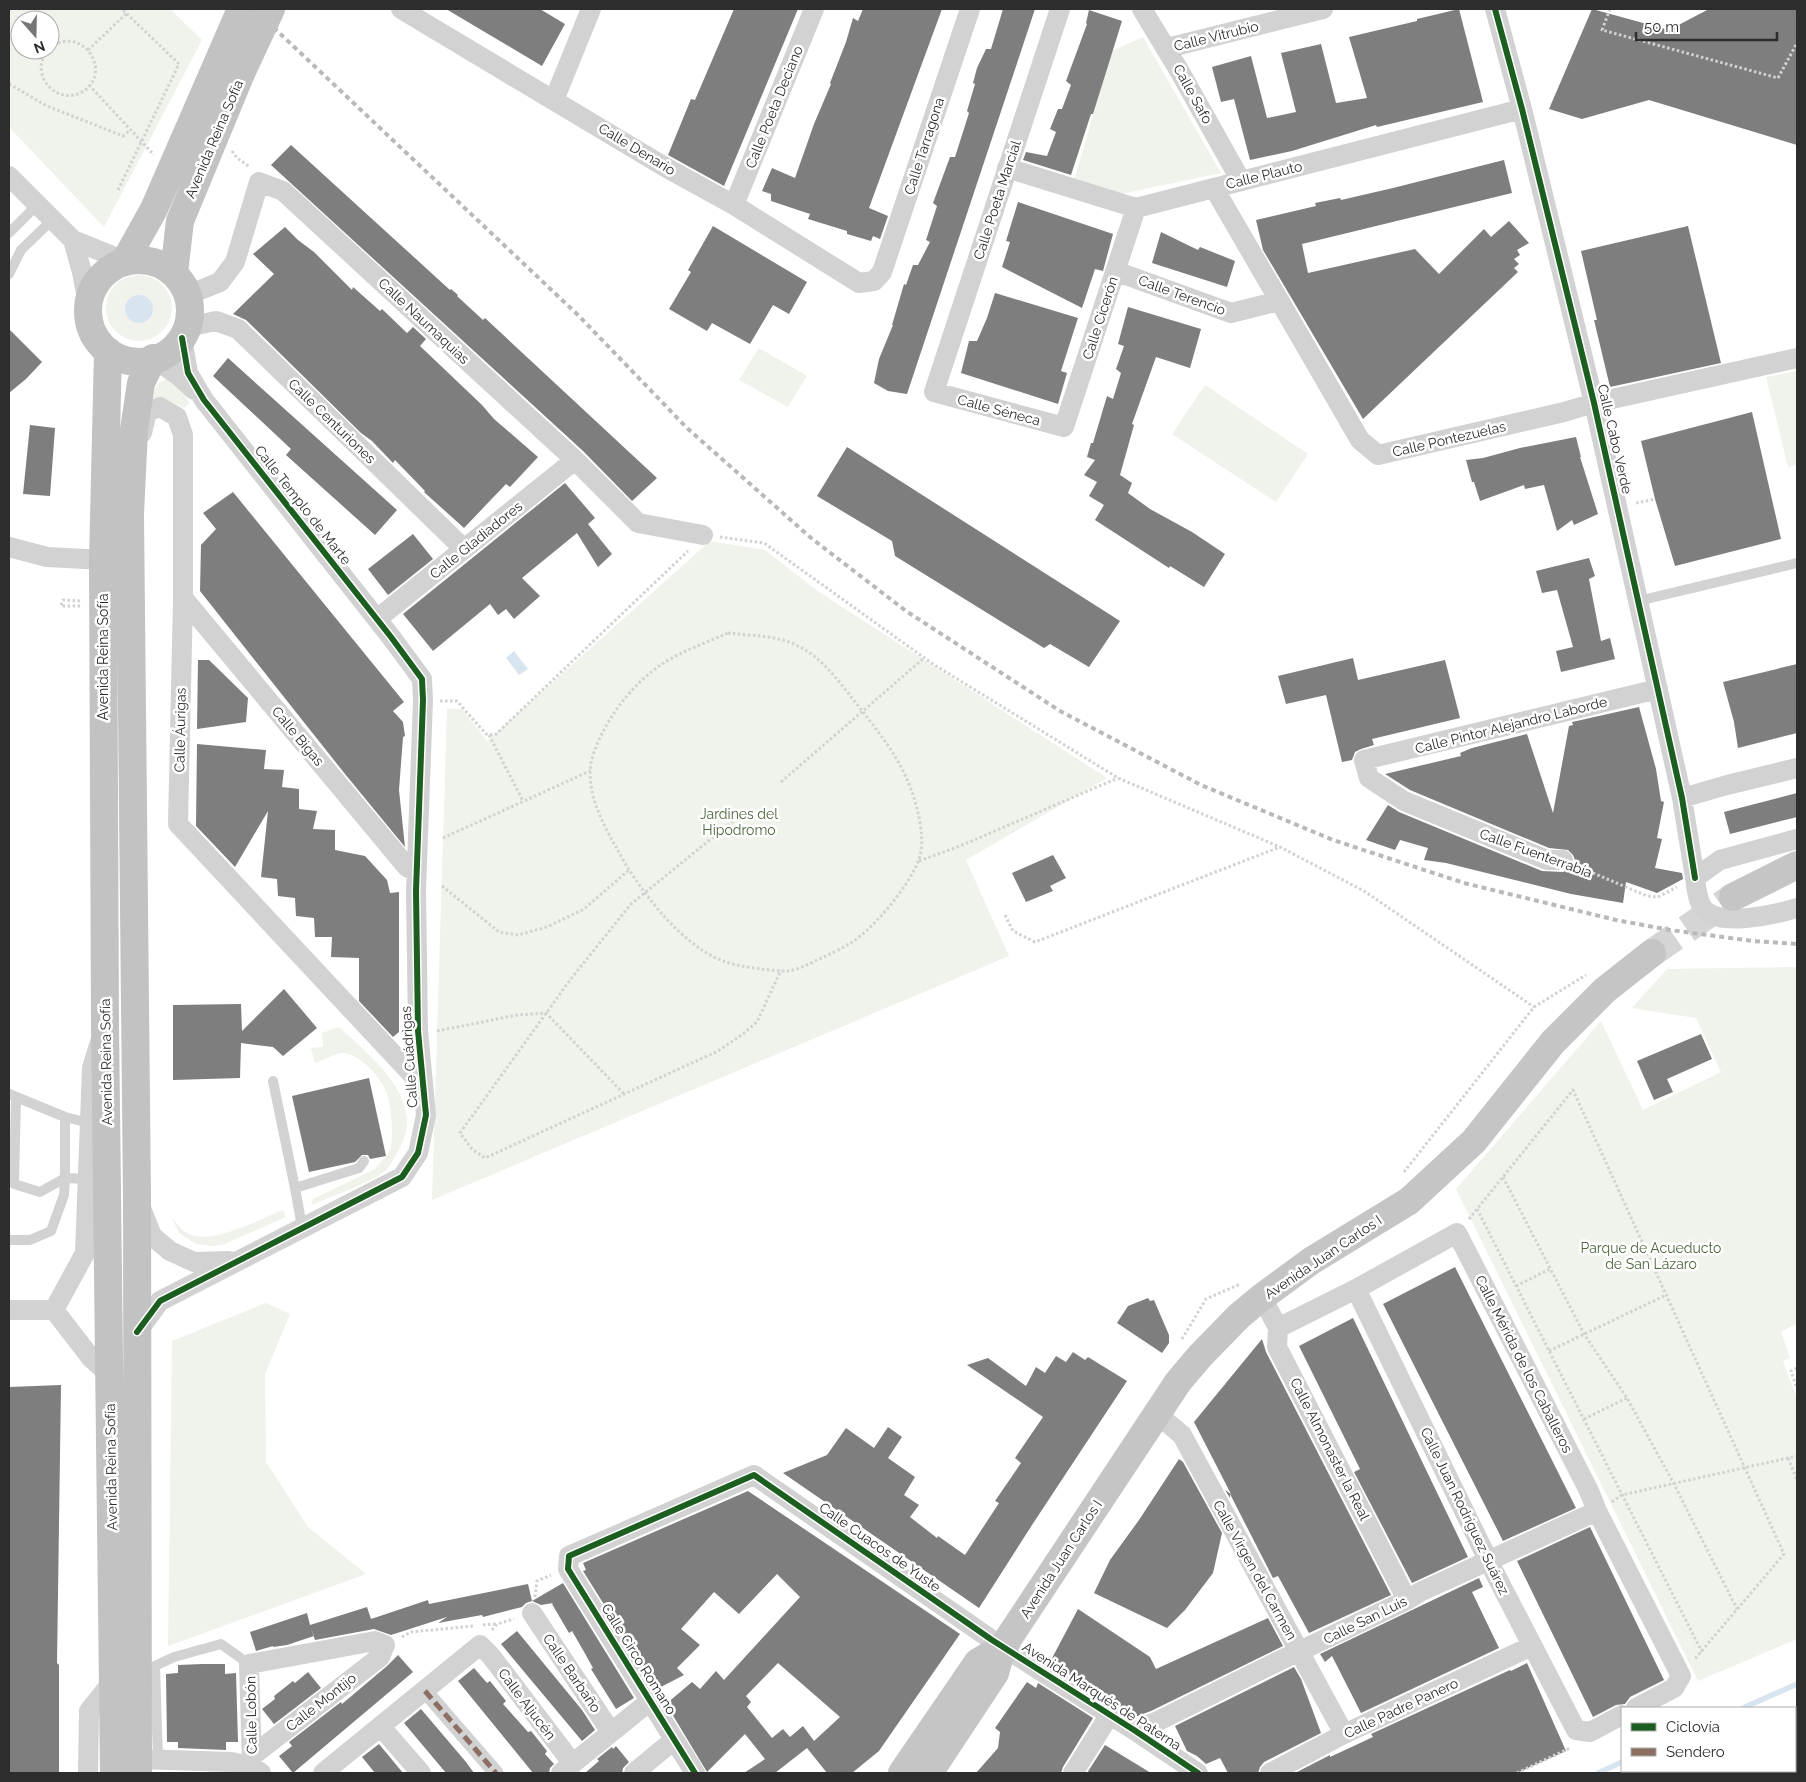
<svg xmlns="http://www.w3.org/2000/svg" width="1806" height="1782" font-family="Raleway,sans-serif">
	<rect width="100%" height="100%" fill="#fff"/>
	<path fill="#eff3eb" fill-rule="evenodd" d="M9 9H170L202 40 104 227 9 127ZM20 20H50V50H20Z
		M1143 37 1221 173 1121 194 1074 180 1112 51Z
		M106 308a33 33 0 1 1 66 0a33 33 0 1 1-66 0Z
		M759 348 807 376 788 407 739 380Z
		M1797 371V465L1788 467 1766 377Z
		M167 378 177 386 190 403 184 408 166 399 150 398 158 384Z
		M1205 385 1308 454 1276 502 1172 434Z
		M710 541 765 550 819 592 1107 778 966 860 1009 956 432 1200 447 709H462L487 741Z
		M1797 967V1323L1781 1332 1790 1358 1783 1361 1797 1398V1639L1698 1681 1456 1189 1601 1021 1643 1110 1721 1072 1696 1018 1632 1008 1667 969Z
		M339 1027C372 1058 430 1101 397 1153 394 1158 391 1165 387 1169 373 1182 330 1197 311 1205L313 1199 375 1169C378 1164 388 1156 389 1152 395 1140 391 1103 386 1091 380 1076 358 1052 341 1053 333 1054 323 1061 315 1063L311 1048 323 1047 322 1033Z
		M283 1210 286 1217 222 1245 212 1246 196 1244 179 1233 172 1218C177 1223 183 1232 189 1234 213 1245 260 1219 283 1210Z
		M266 1303 290 1314 265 1374 266 1462 308 1527 366 1574 168 1646 172 1341Z
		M1797 1731V1773H1676L1681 1771H1795V1732Z"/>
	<path fill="#d8e5f0" d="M125 309a14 14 0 1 1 28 0a14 14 0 1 1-28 0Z
		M514 651 528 669 519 675 506 658Z"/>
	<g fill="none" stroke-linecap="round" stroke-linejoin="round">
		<path stroke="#d8e5f0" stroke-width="5.5" d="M1743 1708 1797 1684
			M1598 1773 1622 1762"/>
	</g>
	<path fill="#7e7e7e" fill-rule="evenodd" d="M446 9H540L565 24 542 66Z
		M734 9H798L724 186 668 155 691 99 695 100Z
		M863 9H942L869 208 888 216 880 239 873 236 871 241 847 234V231L808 219 810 214 771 201V194L762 191 772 168 795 178 814 124 831 84 830 83 846 42 853 18 858 21Z
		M1003 9H1035L907 394 888 391 874 383 879 359 893 325H892L904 284 906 285 913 265H918L930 242 926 240 937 206 933 203 950 157H955L969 113 967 111 975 84 973 83 977 68 986 49H991Z
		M1459 9 1483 102 1377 127 1376 125 1292 151 1250 160 1234 99 1221 102 1212 67 1251 56 1267 118 1296 112 1281 53 1321 44 1336 103 1367 98 1349 37 1417 21V19Z
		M1592 9 1669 30 1709 9H1797V145L1649 100 1582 119 1549 109Z
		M1089 10 1122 21 1093 114H1091L1071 175 1023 160 1026 152 1047 156 1056 132 1050 129 1058 109H1062L1071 85 1066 81 1087 24 1086 23Z
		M291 145 450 290 451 289 458 295 457 296 483 320 485 318 657 478 632 501 583 451 271 165Z
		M1504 160 1512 193 1302 244 1308 273 1415 249 1439 274 1484 229 1491 237 1509 221 1529 243 1517 250 1520 255 1514 259 1519 264 1514 268 1518 272 1363 419 1263 250 1256 220 1316 206 1315 203 1340 198 1341 200 1393 188Z
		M1018 202 1113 234 1103 271 1095 269 1082 308 1002 267 1010 242 1006 241Z
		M713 226 807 282 789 314 773 305 750 344 712 323 707 331 669 309 691 272 688 270Z
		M1688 226 1721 363 1610 387 1594 320H1597L1581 251Z
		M285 227 298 240 314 252 352 290 353 287 380 311 382 309 407 333 413 327 426 339 420 346 482 405 494 419 538 457 510 487 506 484 464 528 424 492 425 491 395 460 393 463 372 441 361 433 246 320 233 314 274 274 253 254Z
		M1161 232 1198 250 1200 247 1235 261 1227 287 1152 263Z
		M995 293 1078 318 1061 371 1067 373 1058 404 961 373 969 341H977L987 318Z
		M1128 307 1201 329 1190 368 1156 357 1132 424 1134 425 1120 475 1132 483 1128 493 1150 509 1192 532 1225 554 1204 587 1170 566 1169 568 1095 520 1104 505 1089 496 1097 482 1084 475 1095 460 1087 457 1091 443H1093L1107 396 1113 399 1121 373 1116 369 1124 346 1118 344Z
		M9 329 42 362 26 379 9 393Z
		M228 358 397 510 375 535 286 455 291 449 213 376Z
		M1752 412 1781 539 1675 566 1655 499 1641 441Z
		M30 425 55 428 50 496 23 494Z
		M1576 437 1581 457H1580L1598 514 1574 525 1572 520 1557 531 1544 485 1525 489 1524 485 1480 501 1474 482H1472L1466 460 1483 458 1520 448Z
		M847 447 1120 621 1089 667 1050 644 1044 648 895 556 892 541 817 496Z
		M565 483 595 518 588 524 612 554 598 567 577 533 522 578 540 596 514 619 506 609 498 615 490 604 433 651 403 614Z
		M233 492 404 702 393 711 403 722 405 736 403 737 399 790 405 847 345 774 200 591 201 545 216 529 203 513Z
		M413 534 433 559 388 595 368 569Z
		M1589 558 1595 576 1589 579 1601 641 1610 638 1615 659 1561 672 1556 651 1573 647 1557 590 1542 593 1536 571Z
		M1353 658 1358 680 1445 660 1460 718 1372 739 1374 745 1361 749 1355 752 1352 760 1342 762 1326 695 1286 704 1278 676Z
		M198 660H209L248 698 246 722 197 729Z
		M1797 664V733L1738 748 1734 722 1723 682Z
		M1639 707 1656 769 1661 801 1664 802 1657 838 1662 839 1655 868 1682 873 1683 879 1657 893 1626 882 1623 903 1571 894 1446 863 1424 860 1428 848 1400 840 1395 850 1366 840 1388 805 1399 812 1542 871 1563 872 1568 870 1573 866 1575 860 1573 855 1568 850 1549 848 1410 790 1385 774 1461 756 1460 753 1472 748 1527 734 1553 813 1569 726 1573 725 1572 722Z
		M197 744 266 750 264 769 284 770 282 787 299 789V809L317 811 313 829 335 830V850L365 856 387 880 390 893 399 892V1032L393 1037 359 1001V958L331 957 332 937H315L314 918 296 916 295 898 278 896 277 879 261 877 268 811 235 867 196 826Z
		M1797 793V817L1730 834 1724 812Z
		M1053 855 1066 878 1050 886 1053 891 1026 902 1012 873Z
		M284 989 317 1028 283 1056 273 1047 241 1043 240 1078 173 1080V1005L241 1004 242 1031Z
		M1701 1034 1712 1059 1667 1079 1673 1092 1654 1100 1637 1061Z
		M369 1078 386 1156 370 1159 368 1155H362L355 1162 309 1172 292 1096Z
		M1455 1267 1576 1508 1503 1541 1383 1304Z
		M1148 1298 1150 1301 1154 1300 1169 1335V1343L1162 1353 1117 1323 1128 1306Z
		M1353 1318 1468 1557 1412 1583 1354 1472 1360 1469 1299 1346Z
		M1262 1339 1266 1352 1391 1595 1309 1633 1278 1576 1273 1578 1230 1494V1498L1225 1490 1231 1494 1194 1422Z
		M1073 1352 1085 1360 1088 1357 1127 1381 1032 1525 979 1608 783 1473 827 1455 846 1428 874 1448 888 1427 902 1437 888 1458 915 1477 904 1495 919 1505 910 1517 937 1538 938 1536 965 1555 999 1503 995 1501 1021 1463 1015 1458 1043 1417 967 1365 988 1358 1026 1386 1036 1367 1045 1373 1056 1356 1066 1362Z
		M61 1385 57 1663 59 1665V1773H9V1387Z
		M1179 1459 1183 1462 1222 1533 1213 1573 1185 1610 1167 1628 1094 1593 1110 1560 1139 1520Z
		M748 1491 960 1634 879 1751 852 1773H827L807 1748 775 1773H744L765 1759 745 1734 707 1772 666 1704 692 1682 700 1689 716 1671 724 1680 800 1597 777 1574 739 1614 714 1592 681 1629 700 1645 677 1668 684 1675 657 1689 583 1571 586 1570 583 1563ZM778 1663 840 1717 814 1741 803 1726 790 1737 783 1729 772 1738 747 1707 751 1702 746 1696Z
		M1590 1527 1664 1680 1630 1697 1625 1704 1616 1705 1593 1717 1517 1561Z
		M1479 1578 1483 1587 1472 1592 1499 1648 1361 1713 1332 1656 1325 1662 1320 1654Z
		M563 1583 634 1698 616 1709 591 1669 593 1668 583 1650 572 1631 569 1633 552 1604 553 1603 541 1605 532 1601Z
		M528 1584 532 1601 526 1603 522 1607 483 1617 482 1615 438 1623 447 1617 391 1635 374 1629 315 1640 311 1628 314 1636 287 1645 273 1647V1646L256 1651 250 1632 307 1613 310 1625 367 1607 372 1622 371 1619 428 1600 429 1604Z
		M1078 1609 1150 1657 1156 1669 1268 1618 1283 1646 1151 1711 1135 1717 1050 1662Z
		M517 1631 582 1710 595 1730 582 1741 501 1644Z
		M398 1655 413 1672 293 1773 279 1756 292 1746 289 1742 341 1702 342 1704 387 1666Z
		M1527 1663 1566 1751 1517 1773H1295L1330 1755V1757L1373 1737 1371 1734 1510 1670 1511 1671Z
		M202 1664H225V1674L236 1673 238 1742H226V1750L178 1748V1742H167L166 1674 178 1673V1665Z
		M1294 1667 1301 1679 1321 1733 1264 1762 1260 1767 1258 1773H1228L1220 1758 1206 1764 1197 1756 1187 1751 1175 1726Z
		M474 1668 487 1683 490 1681 506 1701 503 1704 528 1732 531 1731 547 1751 545 1754 554 1764 550 1768 549 1773H533L458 1681Z
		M308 1672 321 1688 274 1724 262 1709 275 1699 274 1696 293 1681 295 1683Z
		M1027 1682 1036 1688 1038 1683 1093 1718 1063 1767 1061 1773H976L998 1748 1000 1732 995 1728Z
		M421 1709 466 1762 474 1773H446L404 1723Z
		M379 1744 403 1773H375L362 1757Z
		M1105 1745 1151 1773H1087Z
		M616 1746 629 1762 623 1768 622 1773H585L599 1761 597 1759 612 1747 613 1749Z"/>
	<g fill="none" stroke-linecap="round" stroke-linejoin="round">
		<path stroke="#d5d5d5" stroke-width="28" stroke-dasharray="28 14" stroke-linecap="butt" d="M1652 953 1733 897"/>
		<path stroke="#d2d2d2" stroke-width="3" stroke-dasharray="2.5 2.5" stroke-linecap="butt" d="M1610 9 1602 30 1778 78 1797 43
			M48 50C27 75 59 109 85 90 113 69 80 24 50 48
			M88 50 127 13
			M9 84 47 106 123 136 130 130
			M89 85 154 155
			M232 151 237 158 250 167
			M118 190 179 64 122 9
			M1636 503 1655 499
			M720 537 764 543 933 664 1118 778 1280 847 1364 891 1534 1007
			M80 601 63 600 61 606H82
			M728 633C751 636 777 635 798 646 822 657 840 683 856 703 887 743 911 771 920 823 923 842 923 855 913 872 901 895 871 931 849 944 839 950 828 955 817 960 809 964 797 970 788 971 775 972 735 966 723 961 679 944 637 887 616 847 601 821 583 786 593 755 605 720 629 688 659 666 680 652 705 643 728 633Z
			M440 701H457L486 734 495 735 688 551
			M489 735 523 801
			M781 782 924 658
			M733 821 631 904 570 980 460 1133 472 1149 485 1158 718 1051 743 1034 757 1022 781 970
			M443 838 592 770
			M919 861 960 846 1118 778
			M1579 867 1647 896 1658 897 1677 887
			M442 886 499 932 518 935 547 927 584 909 629 870
			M1005 915 1013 931 1035 942 1280 847
			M437 1031 517 1015 546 1013 624 1094
			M1404 1172 1534 1007 1586 975
			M1503 1177 1584 1334 1627 1398 1674 1484 1737 1609
			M1477 1209 1702 1652
			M1469 1219 1573 1090 1784 1554 1694 1660
			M1516 1286 1550 1269
			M1182 1339 1206 1299 1240 1284
			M1549 1351 1666 1295
			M1797 1368 1791 1371 1797 1389
			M1584 1419 1627 1398
			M1788 1458 1797 1480
			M1612 1502 1622 1495 1797 1456
			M535 1597 537 1581 551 1575
			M483 1625 496 1624
			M492 1630 497 1624 514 1619
			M402 1637 411 1632 474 1626
			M1773 1771 1775 1773
			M1517 1773 1570 1748
			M1701 1773 1707 1771"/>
		<path stroke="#d2d2d2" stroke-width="10" d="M9 233 37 205
			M9 274 21 250 52 220
			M1638 601 1797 563
			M273 1081 295 1188
			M9 1094 65 1117 89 1123
			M16 1097 14 1184 40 1192 65 1178V1117
			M302 1227 295 1188 359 1168 364 1161
			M9 1240H30L51 1231 64 1195 65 1178 87 1179
			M158 1759 155 1666 174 1657 221 1644 249 1664"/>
		<path stroke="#d2d2d2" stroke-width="15" d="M425 1691 496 1773"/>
		<path stroke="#d2d2d2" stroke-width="20" d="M401 9 665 167 734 205 859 283 874 281 882 272 970 9
			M1060 9 934 392 1064 427 1136 208
			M1142 9 1180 72 1241 181
			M1495 9 1522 109 1594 403 1682 798 1695 878
			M1167 48 1323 9
			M554 100 591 9
			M1007 168 1136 208 1522 109
			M9 176 73 240 125 261
			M1214 188 1360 440 1378 455 1564 412 1594 403 1797 358
			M734 205 814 9
			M73 240 82 272 88 304
			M1115 271 1231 313 1279 301
			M188 295 220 282 235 262 259 182 283 191 575 460 638 523 703 535
			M187 327 216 321 238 329 464 549
			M153 358 179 376 194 390
			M142 433 147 412 160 407 177 417 183 435V598L178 824 422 1085
			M9 547 47 557 103 560
			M183 598 407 867 416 872
			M377 619 575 460
			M1682 798 1727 785 1797 768
			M1797 839 1720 860 1695 878C1696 886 1697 897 1701 905 1713 930 1777 914 1797 908
			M1563 860H1547L1404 801 1369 778 1364 760 1658 689
			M100 1042 92 1068 85 1253 54 1310 91 1358 109 1374
			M141 1208 152 1236 170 1251 194 1262 229 1261
			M1356 1289 1488 1560 1576 1730 1590 1732 1622 1715
			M1262 1297 1278 1328 1277 1347 1407 1600
			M9 1310H54
			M1278 1328 1356 1289 1457 1233 1589 1491 1597 1511 1681 1676 1674 1688 1636 1708
			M137 1332 160 1301 402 1177 418 1153 426 1115 418 1031 416 891 423 700 422 679 391 637 204 400 188 373 182 338
			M1157 1414 1182 1435 1344 1734
			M532 1613 611 1732
			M381 1727 421 1773
			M1134 1730 1156 1722 1283 1659 1407 1600 1420 1592 1597 1511
			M252 1756 380 1657 385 1645 375 1641 249 1664 252 1766
			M138 1759 231 1762 252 1766 261 1773
			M88 1773 89 1711 113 1681
			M323 1773 480 1645 491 1656 573 1764
			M561 1773 650 1701
			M634 1773 674 1740
			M695 1773 568 1569 569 1556 754 1475 992 1640 1134 1730 1198 1773
			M1073 1773 1109 1716
			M1270 1773 1344 1734 1532 1646"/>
		<path stroke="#c5c5c5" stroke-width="28" d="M1733 897 1797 865
			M902 1773 978 1662 1002 1648
			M929 1773 995 1673 1002 1648 1178 1382 1200 1356 1239 1316 1262 1297 1311 1261 1409 1201 1474 1141 1553 1042 1605 990 1652 953"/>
		<path stroke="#c2c2c2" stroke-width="28" d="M88 311a51 51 0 1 1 102 0a51 51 0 1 1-102 0Z
			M125 261 154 209 241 9
			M174 273 180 221 242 71
			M108 351 103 560 105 1026 114 1773
			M138 1773 137 1198 130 514 134 430 141 383 153 358"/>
		<path stroke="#b9b9b9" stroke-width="4" stroke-dasharray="5 4" stroke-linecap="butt" d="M254 9 578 315 687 428 811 538 906 611 1060 711 1201 785 1333 840 1464 883 1616 920 1670 930 1753 941 1797 944"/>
		<path stroke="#c2c2c2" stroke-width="28" d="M242 71 271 9"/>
		<path stroke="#8d6e63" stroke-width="5" stroke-dasharray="10 5" stroke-linecap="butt" d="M425 1691 496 1773"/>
		<defs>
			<path id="cycleway" d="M1495 9 1522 109 1594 403 1682 798 1695 878
				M137 1332 160 1301 402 1177 418 1153 426 1115 418 1031 416 891 423 700 422 679 391 637 204 400 188 373 182 338
				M695 1773 568 1569 569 1556 754 1475 992 1640 1134 1730 1198 1773"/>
		</defs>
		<use href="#cycleway" stroke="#fff" stroke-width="9"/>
		<use href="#cycleway" stroke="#1b5e20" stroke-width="6"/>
	</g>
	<g text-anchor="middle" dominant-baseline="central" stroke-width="5" stroke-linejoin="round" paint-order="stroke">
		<g font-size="14" fill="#2d2d2d" stroke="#fff">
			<text transform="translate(1216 36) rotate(-14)">Calle Vitrubio</text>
			<text transform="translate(1193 94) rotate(61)">Calle Safo</text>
			<text transform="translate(774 107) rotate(-68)">Calle Poeta Deciano</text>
			<text transform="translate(214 139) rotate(-67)">Avenida Reina Sofía</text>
			<text transform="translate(924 146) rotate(-72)">Calle Tarragona</text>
			<text transform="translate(637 149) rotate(31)">Calle Denario</text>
			<text transform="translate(1264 175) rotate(-14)">Calle Plauto</text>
			<text transform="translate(997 200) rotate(-72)">Calle Poeta Marcial</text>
			<text transform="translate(1182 295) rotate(20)">Calle Terencio</text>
			<text transform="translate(1100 318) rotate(-72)">Calle Cicerón</text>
			<text transform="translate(424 321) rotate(43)">Calle Naumaquias</text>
			<text transform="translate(999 410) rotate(15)">Calle Séneca</text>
			<text transform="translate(332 421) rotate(44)">Calle Centuriones</text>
			<text transform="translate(1449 439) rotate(-13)">Calle Pontezuelas</text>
			<text transform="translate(1615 439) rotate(77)">Calle Cabo Verde</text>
			<text transform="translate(303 505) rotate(52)">Calle Templo de Marte</text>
			<text transform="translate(476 540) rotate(-39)">Calle Gladiadores</text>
			<text transform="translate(103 657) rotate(-90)">Avenida Reina Sofía</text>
			<text transform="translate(1511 725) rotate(-14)">Calle Pintor Alejandro Laborde</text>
			<text transform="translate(180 730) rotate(-89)">Calle Áurigas</text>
			<text transform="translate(298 736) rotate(50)">Calle Bigas</text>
			<text transform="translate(1536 853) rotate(20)">Calle Fuenterrabía</text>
			<text transform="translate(409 1057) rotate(-94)">Calle Cuádrigas</text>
			<text transform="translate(106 1062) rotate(-91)">Avenida Reina Sofía</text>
			<text transform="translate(1323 1257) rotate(-34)">Avenida Juan Carlos I</text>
			<text transform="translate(1524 1364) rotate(63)">Calle Mérida de los Caballeros</text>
			<text transform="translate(1330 1449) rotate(63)">Calle Almonaster la Real</text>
			<text transform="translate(111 1467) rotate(-91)">Avenida Reina Sofía</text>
			<text transform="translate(1465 1511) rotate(64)">Calle Juan Rodríguez Suárez</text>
			<text transform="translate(880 1547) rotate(35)">Calle Cuacos de Yuste</text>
			<text transform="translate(1061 1559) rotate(-57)">Avenida Juan Carlos I</text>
			<text transform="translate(1255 1570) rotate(61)">Calle Virgen del Carmen</text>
			<text transform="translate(1365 1620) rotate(-26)">Calle San Luis</text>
			<text transform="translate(639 1659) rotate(58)">Calle Circo Romano</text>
			<text transform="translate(572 1673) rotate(56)">Calle Barbaño</text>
			<text transform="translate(1102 1696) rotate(33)">Avenida Marqués de Paterna</text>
			<text transform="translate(321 1702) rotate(-38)">Calle Montijo</text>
			<text transform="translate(527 1704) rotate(53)">Calle Aljucén</text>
			<text transform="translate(1401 1708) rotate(-25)">Calle Padre Panero</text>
			<text transform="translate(251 1715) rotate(-91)">Calle Lobón</text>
		</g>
		<g font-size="14" fill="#4d653e" stroke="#fff">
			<text x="739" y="814">Jardines del<tspan x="739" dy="16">Hipodromo</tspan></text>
			<text x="1651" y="1248">Parque de Acueducto<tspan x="1651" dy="16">de San Lázaro</tspan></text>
		</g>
	</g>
	<rect width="1806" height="1782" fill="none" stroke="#2d2d2d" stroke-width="20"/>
	<rect x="1621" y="1707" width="175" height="65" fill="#ffffff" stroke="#ababab"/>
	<rect x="1631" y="1723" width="25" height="8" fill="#1b5e20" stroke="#ababab"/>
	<text x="1666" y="1732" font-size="15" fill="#2d2d2d">Ciclovía</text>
	<rect x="1631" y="1748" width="25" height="8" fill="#8d6e63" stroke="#ababab"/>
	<text x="1666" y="1757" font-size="15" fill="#2d2d2d">Sendero</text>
	<g transform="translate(35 35) rotate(160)"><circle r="24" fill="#ffffff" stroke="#ababab"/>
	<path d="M0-4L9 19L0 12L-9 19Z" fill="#767676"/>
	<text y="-8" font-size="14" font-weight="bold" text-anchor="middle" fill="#2d2d2d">N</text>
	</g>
	<path d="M1636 32v8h141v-8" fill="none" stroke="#2d2d2d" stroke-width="2.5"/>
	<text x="1644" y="32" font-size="15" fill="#2d2d2d" stroke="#ffffff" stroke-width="4" paint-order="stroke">50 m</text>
</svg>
